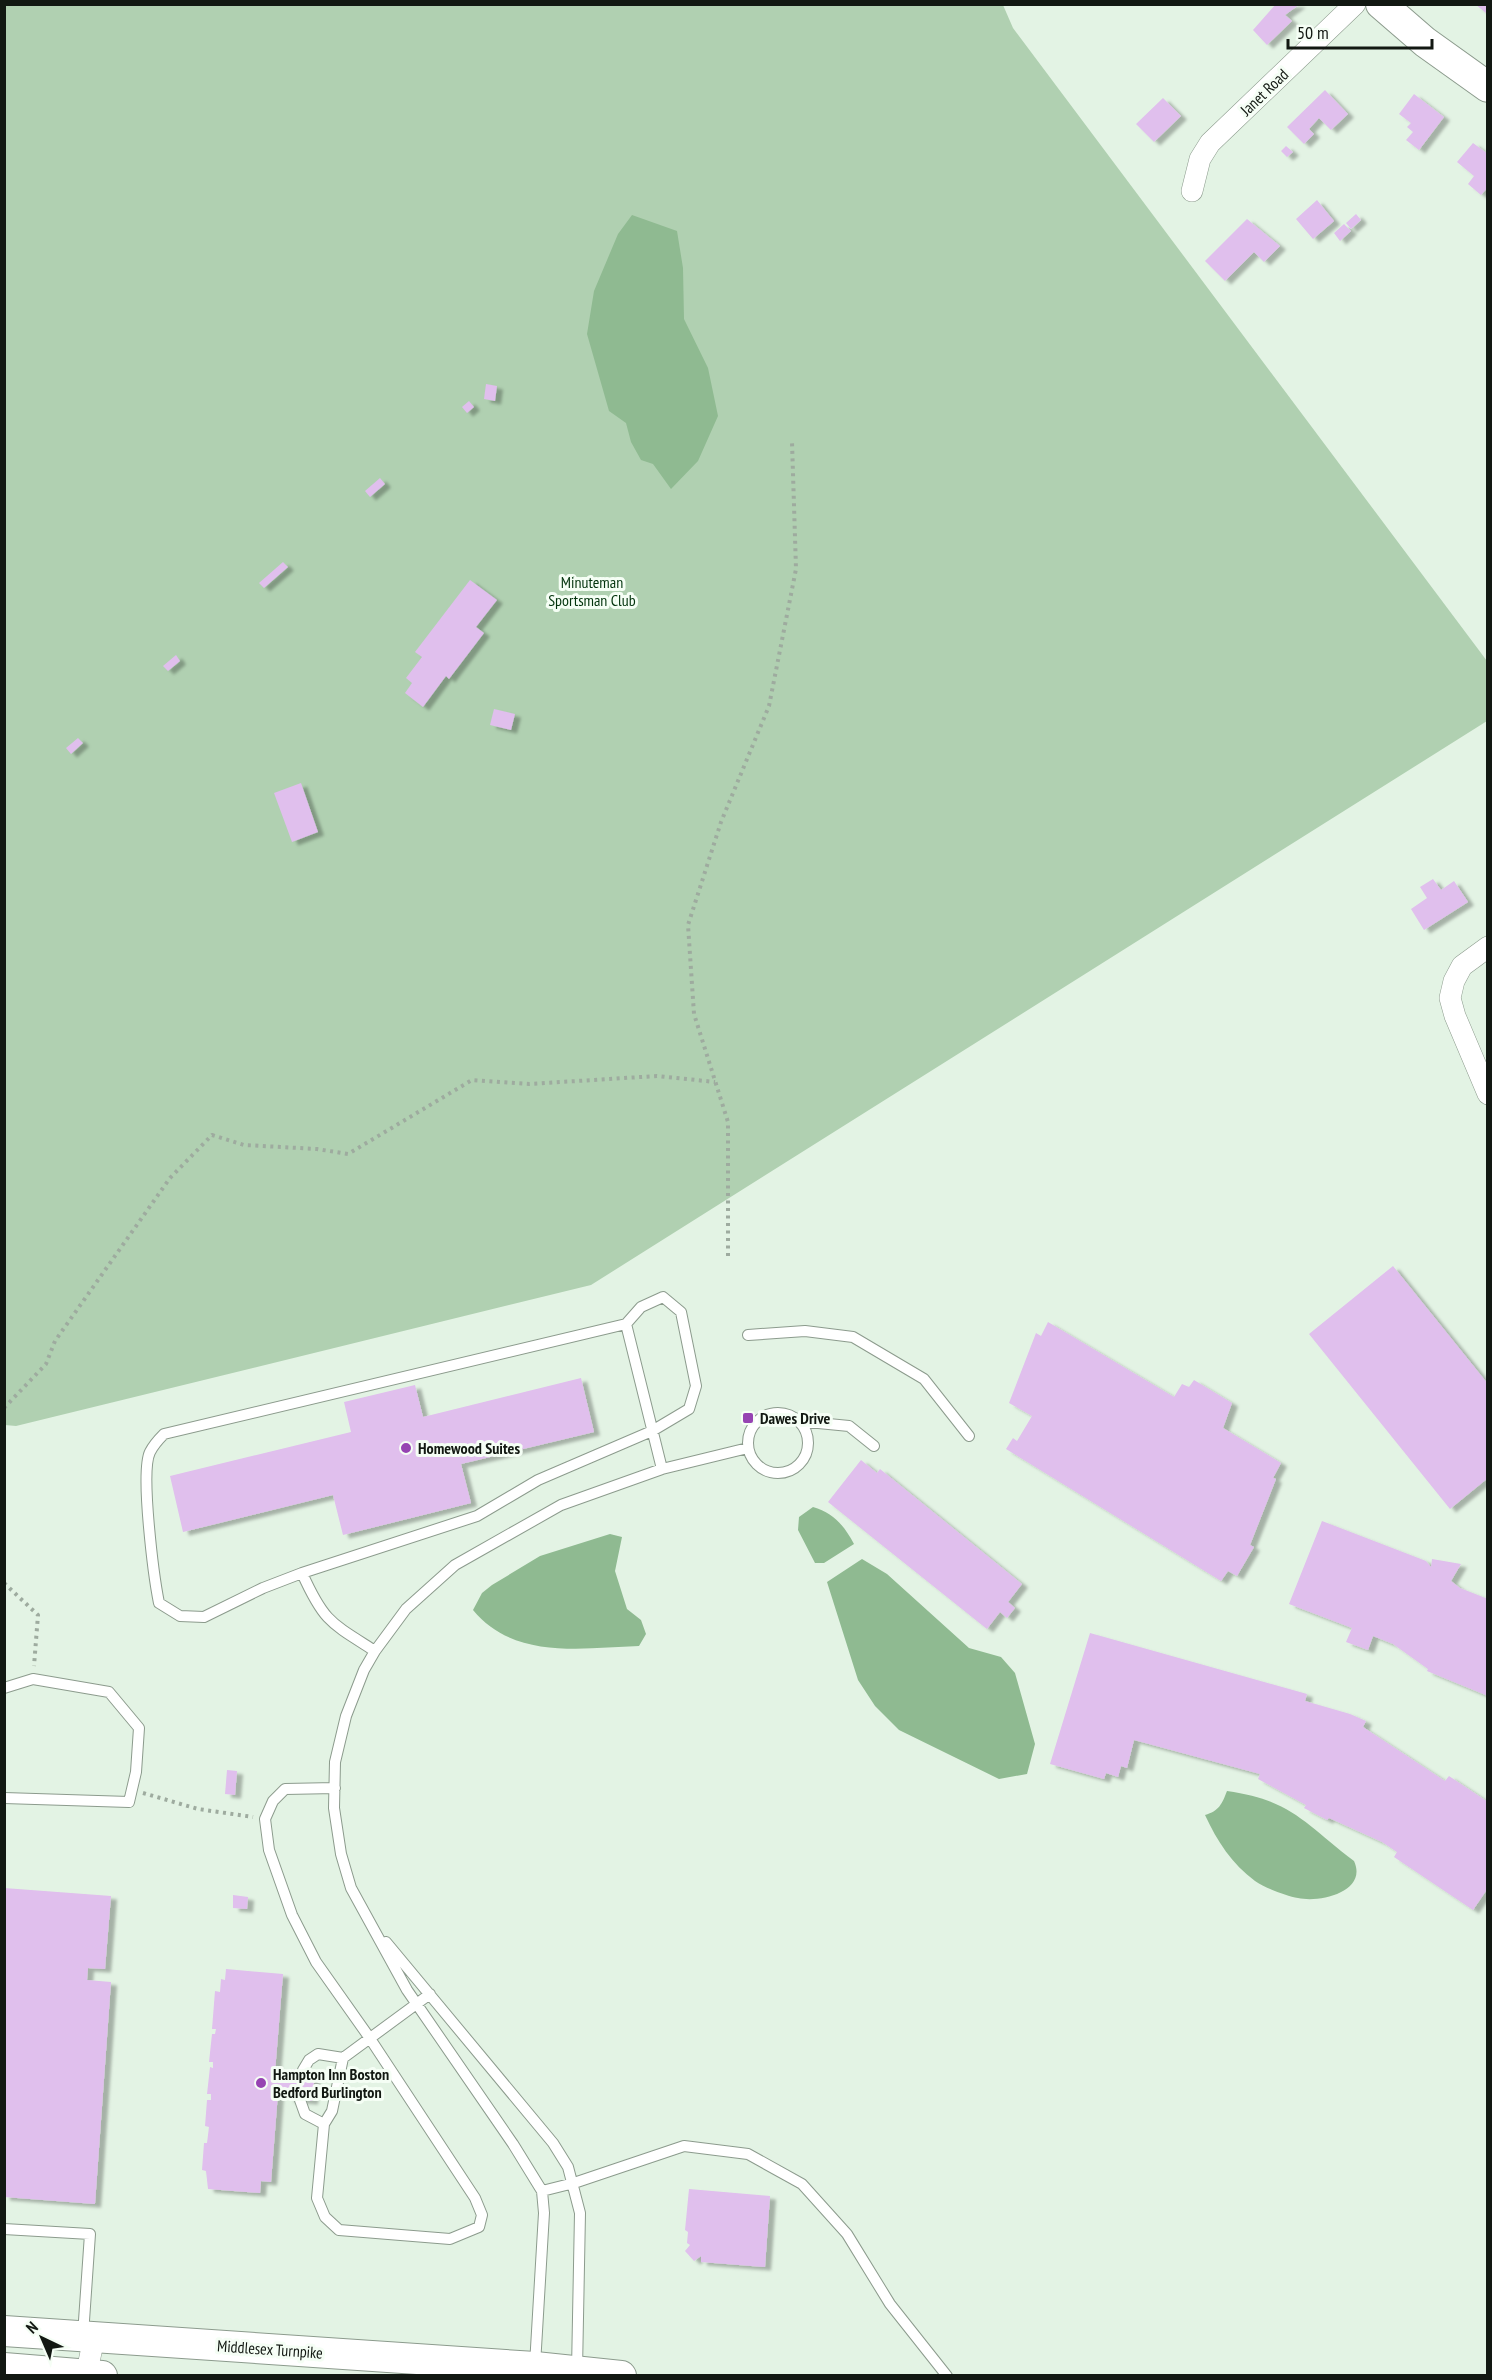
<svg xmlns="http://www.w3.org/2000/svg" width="1492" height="2380" font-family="'PT Sans Narrow',sans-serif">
	<defs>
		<filter id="shadow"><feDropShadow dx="6" dy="3.5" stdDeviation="1.5" flood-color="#0004"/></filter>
	</defs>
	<rect width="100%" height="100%" fill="#e3f3e4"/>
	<path fill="#b0d0b1" d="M5 5H1003L1013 28 1487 661V721L591 1285 16 1426 5 1425Z"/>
	<path fill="#8fba91" d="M632 215 677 231 683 268 684 319 708 368 718 416 698 461 671 489 653 464 641 460 631 442 626 423 609 411 587 334 594 291 618 234Z
		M813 1507C833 1513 844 1525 854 1544L824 1563H815L798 1530 799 1517Z
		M610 1534 622 1537 615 1571 627 1609 641 1620 646 1634 639 1646C582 1648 514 1660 473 1610L482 1593 492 1585 540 1556Z
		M862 1559 887 1574 969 1648 1001 1657 1015 1673 1035 1744 1027 1774 999 1779 899 1730 875 1706 858 1680 827 1582Z
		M1227 1791C1292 1800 1305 1824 1354 1861 1368 1892 1320 1903 1298 1898 1286 1896 1265 1888 1255 1881 1232 1864 1217 1841 1205 1815 1219 1811 1222 1804 1227 1791Z"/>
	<path fill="#e0bfed" filter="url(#shadow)" d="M1276 4H1300L1285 15 1292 21 1267 45 1253 30Z
		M1475 4H1488V10L1486 13Z
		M1325 90 1348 114 1331 130 1319 118 1309 129 1314 134 1304 144 1287 127Z
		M1414 94 1444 117 1419 150 1406 140 1413 132 1407 127 1411 123 1399 114Z
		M1163 98 1181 116 1154 142 1136 124Z
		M1473 143 1488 154V187L1481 195 1468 184 1474 176 1457 162Z
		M1286 146 1293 152 1287 157 1281 151Z
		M1317 200 1334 221 1313 239 1296 219Z
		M1356 214 1361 220 1351 229 1346 223Z
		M1247 219 1280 246 1264 262 1254 252 1225 281 1205 261Z
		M1344 224 1351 231 1340 241 1334 233Z
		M486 384 497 386 495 401 484 399Z
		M469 401 474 407 467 413 462 407Z
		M380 478 385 484 370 497 365 491Z
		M283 562 288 567 264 588 259 583Z
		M470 580 497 600 476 627 484 633 449 679 446 676 423 707 405 693 412 683 406 678 422 657 415 652Z
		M176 655 180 661 168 671 163 666Z
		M494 709 515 714 511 730 490 725Z
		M78 738 83 743 71 754 66 748Z
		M301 783 318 832 292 842 274 793Z
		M1433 879 1441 890 1454 881 1468 902 1424 930 1411 909 1427 898 1420 887Z
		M1393 1266 1488 1384V1478L1450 1509 1309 1334Z
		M1048 1322 1174 1397 1182 1384 1189 1387 1194 1380 1232 1403 1223 1428 1281 1463 1273 1478 1276 1479 1250 1545 1254 1547 1237 1576 1228 1571 1221 1581 1006 1449 1013 1438 1017 1441 1032 1416 1009 1403 1036 1333 1041 1336Z
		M581 1378 594 1432 461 1464 471 1503 343 1535 333 1495 183 1532 170 1476 351 1432 344 1402 415 1385 423 1417Z
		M861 1460 877 1473 880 1469 1022 1584 1008 1602 1015 1608 1007 1618 1000 1612 987 1629 828 1502Z
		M1322 1521 1426 1561 1431 1567 1432 1559 1461 1564 1451 1581 1460 1588 1488 1599V1696L1427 1671 1428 1669 1393 1644 1373 1636 1368 1650 1346 1642 1352 1628 1289 1604Z
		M1090 1633 1307 1694 1305 1701 1350 1714 1366 1721 1363 1727 1445 1781 1449 1776 1488 1802V1888L1473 1910 1394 1857 1397 1852 1382 1842 1329 1818 1327 1820 1304 1808 1306 1805 1258 1779 1260 1774 1134 1740 1127 1768 1121 1766 1118 1777 1106 1773 1104 1779 1050 1764Z
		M227 1770 237 1771 235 1795 225 1794Z
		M4 1888 111 1896 105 1969 88 1968 87 1980 111 1982 95 2204 4 2197Z
		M233 1895 248 1897 247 1909 233 1908Z
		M226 1969 283 1974 275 2072 290 2074 291 2069 315 2071 312 2101 288 2099 289 2094 278 2093 271 2182 261 2181 260 2193 208 2189 206 2171 202 2170 204 2143H207L209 2127 205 2126 207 2100H211V2094H207L210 2067 213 2068V2062H209L212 2034H215L216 2029H212L215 1991 220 1992 221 1979 225 1980Z
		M689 2189 770 2196 765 2267 701 2262V2256L694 2261 685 2251 690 2245 687 2243 688 2232 685 2230Z"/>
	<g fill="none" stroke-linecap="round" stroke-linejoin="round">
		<defs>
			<path id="lane" d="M748 1335 805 1331 853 1337 924 1379 969 1436
				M748 1443a30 30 0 1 1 60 0a30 30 0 1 1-60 0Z
				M798 1421 849 1426 874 1446
				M302 1573 263 1588 204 1617 180 1616 159 1603C154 1578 140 1472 150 1452 153 1446 159 1439 164 1434L626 1324
				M375 1651C331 1623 324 1622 302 1573L477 1516 538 1480 652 1431 689 1409 696 1386 681 1312 663 1297 641 1307 626 1324 662 1469
				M4 1688 33 1679 109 1692 139 1728 136 1772 129 1802 4 1798
				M335 1788 285 1789 273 1801 265 1819 269 1850 292 1915 316 1962 369 2037 475 2198 482 2215 479 2227 450 2239 339 2230 325 2217 317 2198 324 2124 332 2111 343 2058 430 1994
				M386 1942 553 2143 568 2167 580 2213 577 2370
				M303 2070 309 2060 318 2054 343 2058
				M300 2100 305 2114 324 2124
				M542 2191 574 2183 684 2146 748 2154 802 2184 847 2234 890 2304 947 2376
				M4 2229 90 2234 83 2335
				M535 2365 544 2213 542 2191 513 2144 407 1990 351 1888 341 1854 334 1808 335 1762 346 1716 364 1670 375 1651 406 1609 455 1565 561 1505 662 1469 748 1448"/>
			<path id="street" d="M1192 191 1200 159 1210 143 1355 4
				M1488 947 1462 966 1454 981 1450 998 1455 1016 1488 1094
				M86 2376 94 2338"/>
			<path id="secondary" d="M1381 4 1425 42 1488 87
				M4 2331 535 2367 621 2376
				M4 2368 102 2376"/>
		</defs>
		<use href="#lane" stroke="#8c9b8d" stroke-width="12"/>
		<use href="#street" stroke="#8c9b8d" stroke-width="22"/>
		<use href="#secondary" stroke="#8c9b8d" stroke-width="32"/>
		<path stroke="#9eab9f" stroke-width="4" stroke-dasharray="3 4.5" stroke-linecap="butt" d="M728 1256V1122L694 1014 688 925 721 822 769 706 796 569 792 442
			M4 1408 46 1364 55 1341 170 1178 212 1135 244 1145 317 1149 348 1154 472 1080 529 1084 657 1076 715 1082
			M4 1583 38 1615 34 1666
			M143 1793 198 1809 253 1817"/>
		<use href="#lane" stroke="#fff" stroke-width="10"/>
		<use href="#street" stroke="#fff" stroke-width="21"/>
		<use href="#secondary" stroke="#fff" stroke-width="30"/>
	</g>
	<g fill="#9643b2" stroke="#f5fef5" stroke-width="2">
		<rect x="742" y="1412" width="12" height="12" rx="3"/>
		<circle cx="406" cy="1448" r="6"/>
		<circle cx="261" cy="2083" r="6"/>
	</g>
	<g text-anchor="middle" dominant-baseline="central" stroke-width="6" stroke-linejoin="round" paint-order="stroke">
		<g font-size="16" fill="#121812" stroke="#f5fef5">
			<text transform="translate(1264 92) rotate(-44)">Janet Road</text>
			<text transform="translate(270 2349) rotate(4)">Middlesex Turnpike</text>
		</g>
		<g font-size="16" fill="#02330c" stroke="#f5fef5">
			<text x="592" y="582">Minuteman<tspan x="592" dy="18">Sportsman Club</tspan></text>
		</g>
		<g font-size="16" font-weight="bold" fill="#121812" stroke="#f5fef5" text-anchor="start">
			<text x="760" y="1418">Dawes Drive</text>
			<text x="418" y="1448">Homewood Suites</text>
			<text x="273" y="2074">Hampton Inn Boston<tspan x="273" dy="18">Bedford Burlington</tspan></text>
		</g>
	</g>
	<rect width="1492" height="2380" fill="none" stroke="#121812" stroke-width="12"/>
	<g transform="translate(42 2338) rotate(316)" stroke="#f5fef5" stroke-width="4.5" paint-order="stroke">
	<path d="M0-4.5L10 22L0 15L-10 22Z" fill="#121812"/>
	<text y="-9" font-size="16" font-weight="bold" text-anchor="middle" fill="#121812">N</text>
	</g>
	<path d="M1288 39v9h144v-9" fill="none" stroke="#121812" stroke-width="3"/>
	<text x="1297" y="39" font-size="18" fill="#121812" stroke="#f5fef5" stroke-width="4.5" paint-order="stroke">50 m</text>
</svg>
